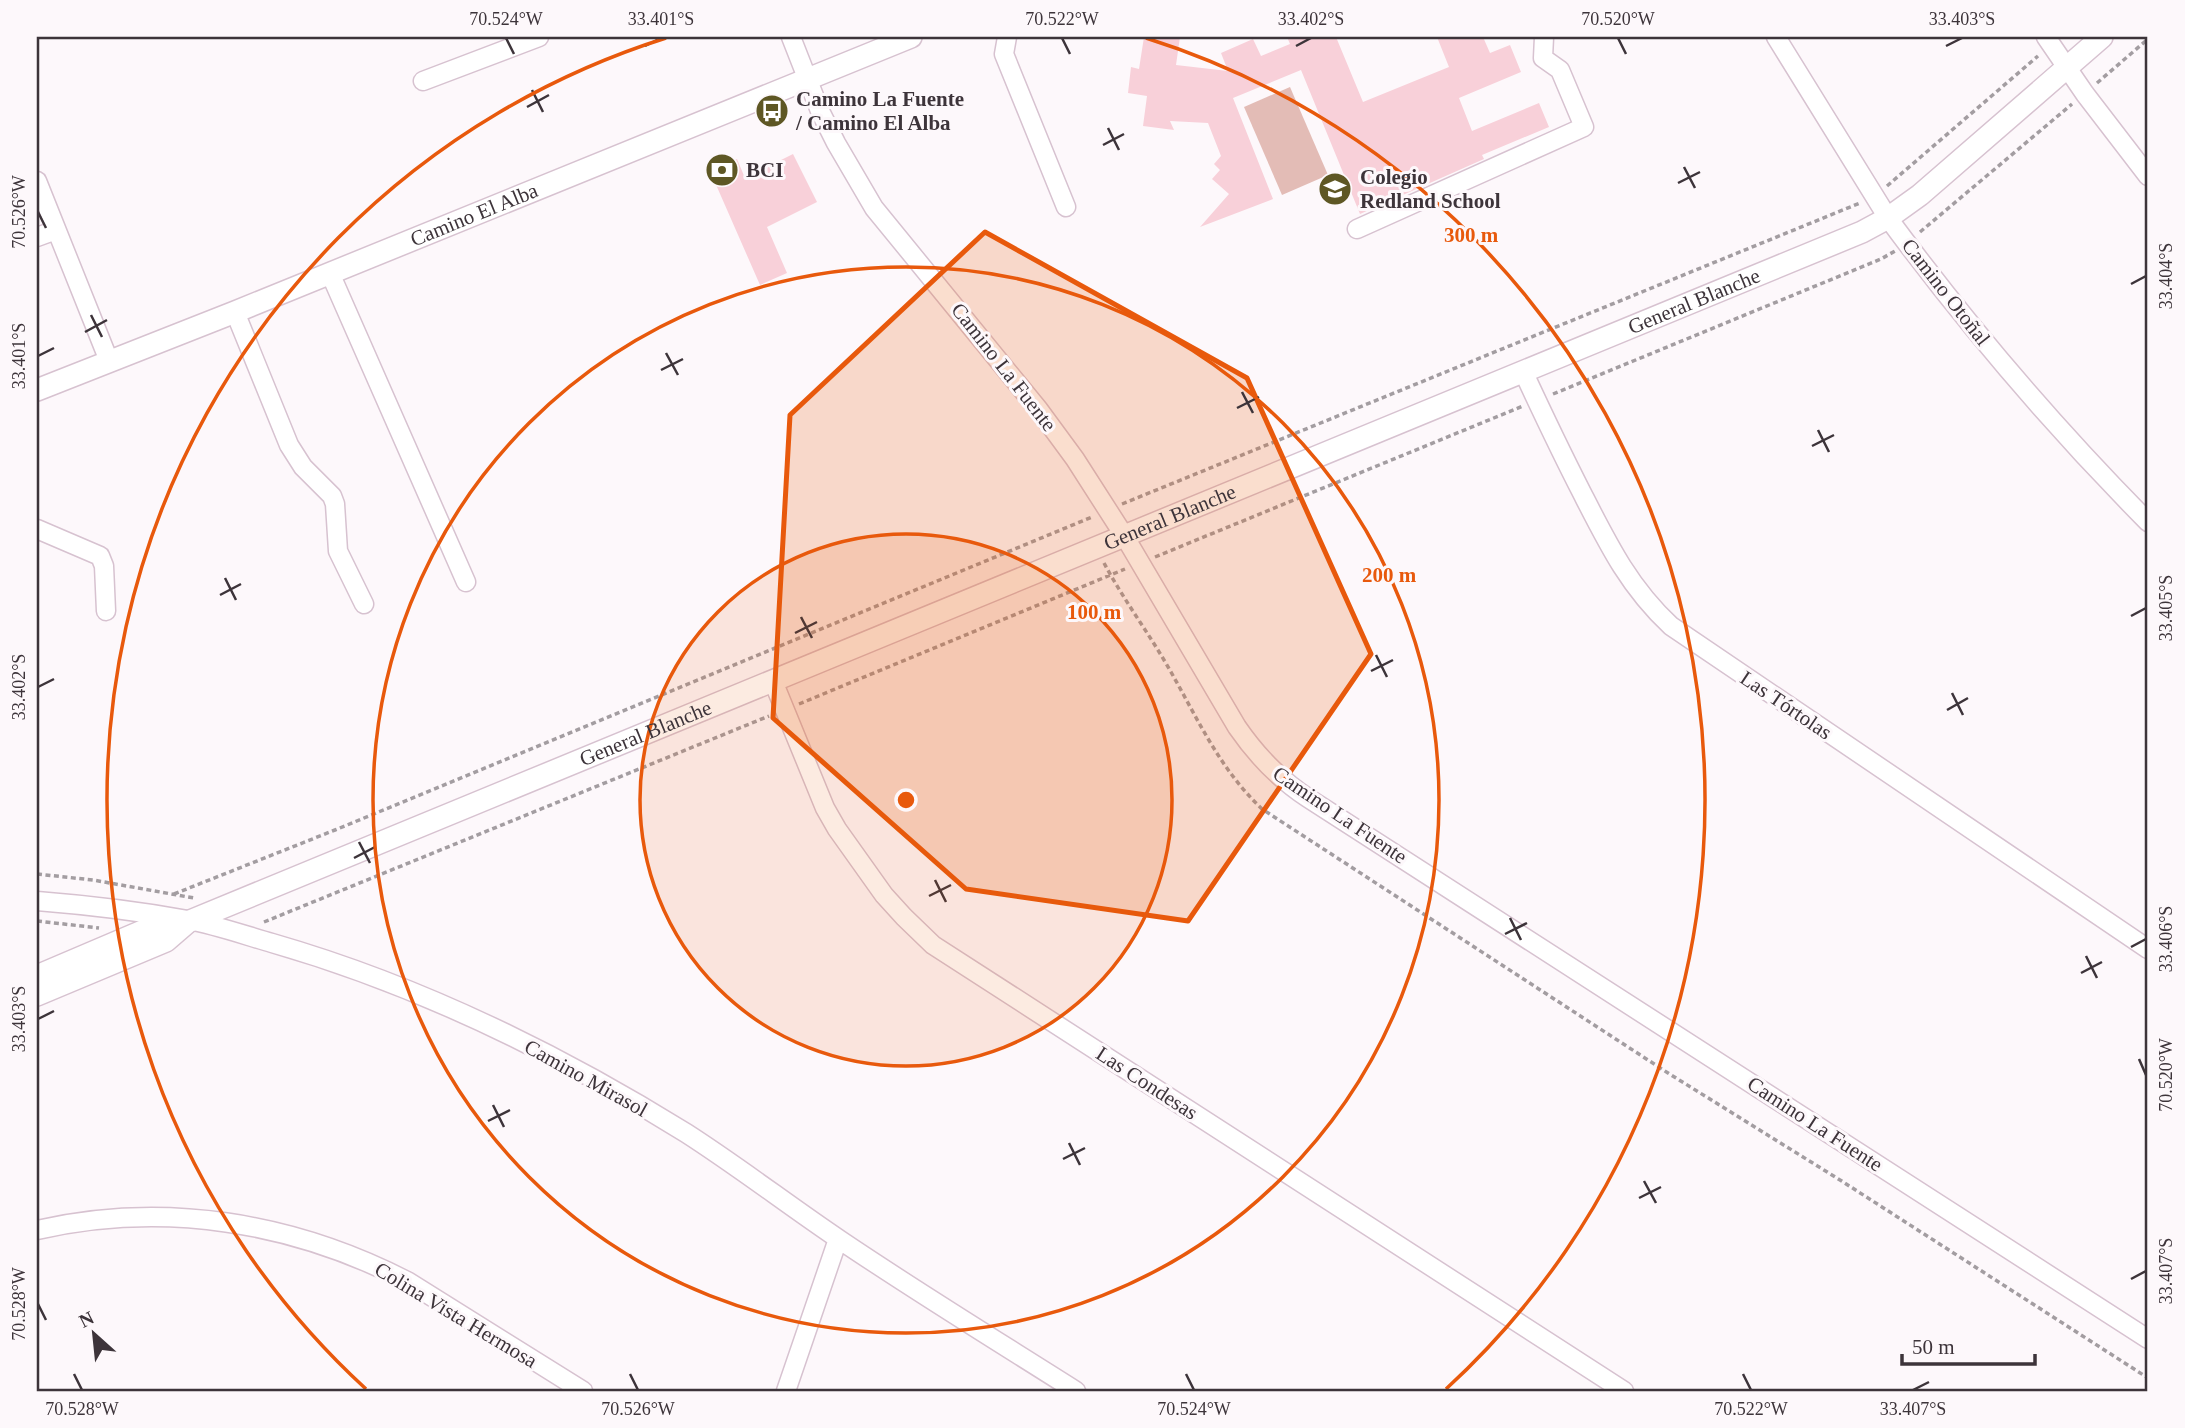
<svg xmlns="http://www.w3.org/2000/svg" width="2185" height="1428" font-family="'Times New Roman',serif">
	<rect width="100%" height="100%" fill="#fdf8fb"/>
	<path fill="#e3bcb6" d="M1290 87 1328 175 1282 195 1244 107Z"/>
	<path fill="#f8d0d9" d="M1144 37H1180L1176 65 1228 71 1221 53 1253 39 1261 56 1290 44 1287 37H1336L1363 102 1449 67 1437 37H1483L1490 53 1510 45 1521 72 1459 98 1472 131 1539 103 1549 127 1482 155 1484 159 1360 214 1301 70 1233 98 1273 199 1200 227 1229 194 1212 179 1220 170 1214 164 1221 156 1208 123 1170 121 1174 130 1143 126 1147 96 1128 93 1131 67 1139 69Z
		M793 154 817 202 767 227 787 273 760 285 710 171 737 159 745 178Z"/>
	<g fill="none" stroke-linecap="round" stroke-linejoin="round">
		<defs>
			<path id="minor" d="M791 37 820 111 836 143 874 208 1039 410 1075 459 1125 537 1237 727C1257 756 1279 779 1308 798L2148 1339
				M1007 37 1004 54 1066 207
				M1776 37 1888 218C1967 325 2054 427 2148 522
				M2046 37 2085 94 2148 176
				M423 81 539 37
				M37 181 109 361
				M1357 229 1584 127 1560 70 1543 58 1544 37
				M37 237 56 230
				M330 273 466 582
				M235 312 289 445 303 467 332 496 335 504 338 551 364 604
				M1523 371C1542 412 1561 452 1582 493 1608 544 1629 587 1671 626L2148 949
				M37 529 100 556 104 566 106 611
				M773 681 825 808 837 829 884 895 904 917 933 945 1624 1391
				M37 901C87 905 138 911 188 920 216 925 244 935 272 943 418 985 557 1053 686 1133 739 1167 788 1205 840 1240 917 1292 997 1341 1076 1391
				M37 1230C164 1201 292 1222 407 1281L583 1391
				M786 1391 838 1239"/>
			<g id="major">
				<path id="s1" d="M37 390 235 312 911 37"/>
				<path id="s2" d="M37 976 145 930 190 921 1862 232 1888 218 1920 195 2102 37"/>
				<path d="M37 995 166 941 188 922"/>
			</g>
		</defs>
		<use href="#minor" stroke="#d7c2d0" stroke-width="21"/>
		<use href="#major" stroke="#d7c2d0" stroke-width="24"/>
		<path stroke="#a39da1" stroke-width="3.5" stroke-dasharray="5 3.5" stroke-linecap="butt" d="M2097 83 2148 39
			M1887 186 2038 56
			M1920 232 2072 104
			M1553 394 1881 259 1895 251
			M1122 504 1860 203
			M1155 557 1523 406
			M1104 563C1122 597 1145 628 1164 660 1196 714 1216 765 1262 809L1668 1073 1840 1180 2148 1378
			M799 704 1125 569
			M37 874 93 880 194 898
			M174 894 335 830 1092 517
			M37 921 99 928
			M264 922 769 716"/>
		<use href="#minor" stroke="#fff" stroke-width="18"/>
		<use href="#major" stroke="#fff" stroke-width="21"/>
	</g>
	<path fill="#e8590c" fill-opacity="0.2" stroke="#e8590c" stroke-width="5" stroke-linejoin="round" d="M985 232 1247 378 1371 654 1188 921 966 889 773 718 790 415Z"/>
	<path fill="none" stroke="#3d343a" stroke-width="2.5" d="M506 38 514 54M1062 38 1070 54M1618 38 1626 54M645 46 661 38M1296 46 1311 38M1946 46 1962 38M532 90 543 112M527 107 549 95M1108 128 1119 150M1103 145 1124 134M1684 167 1695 188M1678 183 1700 172M38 212 46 228M2131 284 2146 276M91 315 102 337M85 332 107 320M666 353 678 375M38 356 54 348M661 370 683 359M1242 392 1253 413M1237 408 1259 397M1818 430 1829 452M1812 446 1834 435M225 578 236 600M220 595 241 584M2131 616 2146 608M801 617 812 638M795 633 817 622M1376 655 1387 677M1371 671 1393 660M38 687 54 679M1952 693 1963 715M1947 710 1968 698M359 842 370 863M354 858 375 847M935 880 946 902M929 896 951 885M1510 918 1521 940M1505 934 1527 923M2131 947 2146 939M2086 956 2097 978M2081 973 2102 962M38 1019 54 1011M2139 1059 2146 1075M493 1105 504 1127M488 1121 510 1110M1069 1143 1080 1165M1063 1159 1085 1148M1644 1181 1656 1203M1639 1198 1661 1187M2131 1279 2146 1271M38 1304 46 1320M74 1374 82 1390M630 1374 638 1390M1186 1374 1194 1390M1743 1374 1751 1390M1913 1390 1929 1382"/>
	<circle cx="906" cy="800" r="266" fill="#e8590c" fill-opacity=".12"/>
	<g fill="none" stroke="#e8590c" stroke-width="3.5">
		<circle cx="906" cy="800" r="266"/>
		<circle cx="906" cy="800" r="533"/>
		<path d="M366 1389A799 799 0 0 1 666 38M1146 38A799 799 0 0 1 1446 1389"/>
	</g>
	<defs>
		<symbol id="bus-disc" viewBox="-11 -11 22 22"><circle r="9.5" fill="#5e5724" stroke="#fdf8fb"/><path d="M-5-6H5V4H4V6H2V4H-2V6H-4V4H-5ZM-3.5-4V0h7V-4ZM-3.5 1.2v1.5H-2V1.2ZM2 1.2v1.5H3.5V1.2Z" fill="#fff"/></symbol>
		<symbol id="bank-disc" viewBox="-11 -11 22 22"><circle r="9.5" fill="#5e5724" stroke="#fdf8fb"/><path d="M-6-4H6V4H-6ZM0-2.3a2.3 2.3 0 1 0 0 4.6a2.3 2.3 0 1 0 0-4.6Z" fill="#fff"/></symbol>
		<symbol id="school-disc" viewBox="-11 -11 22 22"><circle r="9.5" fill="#5e5724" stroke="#fdf8fb"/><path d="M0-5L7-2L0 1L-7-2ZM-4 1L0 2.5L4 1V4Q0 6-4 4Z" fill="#fff"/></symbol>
	</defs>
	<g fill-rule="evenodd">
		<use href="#bus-disc" x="753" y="92" width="38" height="38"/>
		<use href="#bank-disc" x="703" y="151" width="38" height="38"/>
		<use href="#school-disc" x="1316" y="170" width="38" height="38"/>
	</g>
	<g text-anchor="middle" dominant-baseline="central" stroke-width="6" stroke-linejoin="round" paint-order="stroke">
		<g font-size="21" font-weight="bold" fill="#3d343a" stroke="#fdf8fb" text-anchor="start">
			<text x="796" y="99">Camino La Fuente<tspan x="796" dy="24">/ Camino El Alba</tspan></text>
			<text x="746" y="170">BCI</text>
			<text x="1360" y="177">Colegio<tspan x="1360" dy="24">Redland School</tspan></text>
		</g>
		<g font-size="21" fill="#3d343a" stroke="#fdf8fb">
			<text stroke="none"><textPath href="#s1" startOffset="471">Camino El Alba</textPath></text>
			<text transform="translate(1946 292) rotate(52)">Camino Otoñal</text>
			<text stroke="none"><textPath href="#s2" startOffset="1790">General Blanche</textPath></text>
			<text transform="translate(1004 367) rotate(52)">Camino La Fuente</text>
			<text stroke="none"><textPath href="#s2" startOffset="1223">General Blanche</textPath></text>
			<text transform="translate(1786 705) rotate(34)">Las Tórtolas</text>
			<text stroke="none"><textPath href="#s2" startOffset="656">General Blanche</textPath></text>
			<text transform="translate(1340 815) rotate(34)">Camino La Fuente</text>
			<text transform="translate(586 1078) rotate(29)">Camino Mirasol</text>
			<text transform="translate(1147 1083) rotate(33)">Las Condesas</text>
			<text transform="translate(1815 1124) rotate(33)">Camino La Fuente</text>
			<text transform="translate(456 1315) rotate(31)">Colina Vista Hermosa</text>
		</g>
	</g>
	<circle cx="906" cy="800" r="10" fill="#e8590c" stroke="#fdf8fb" stroke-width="3.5"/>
	<g font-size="21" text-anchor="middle" font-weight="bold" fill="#e8590c" stroke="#fdf8fb" stroke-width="6" stroke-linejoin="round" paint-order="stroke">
		<text x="1471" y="242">300 m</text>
		<text x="1389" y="582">200 m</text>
		<text x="1094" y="619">100 m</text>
	</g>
	<rect width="2185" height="1428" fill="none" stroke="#fdf8fb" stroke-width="77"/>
	<g transform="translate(94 1334) rotate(333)" stroke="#fdf8fb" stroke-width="5" paint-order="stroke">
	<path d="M0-5L12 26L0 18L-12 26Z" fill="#3d343a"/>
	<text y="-10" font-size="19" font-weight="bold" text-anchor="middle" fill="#3d343a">N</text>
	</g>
	<path d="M1902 1354v10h133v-10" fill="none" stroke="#3d343a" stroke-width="3.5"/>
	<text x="1912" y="1354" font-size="21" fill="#3d343a" stroke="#fdf8fb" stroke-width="5" paint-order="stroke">50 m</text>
	<rect x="38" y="38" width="2108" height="1352" fill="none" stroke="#3d343a" stroke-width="2.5"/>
	<g font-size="18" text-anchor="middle" fill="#3d343a">
		<text x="506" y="25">70.524°W</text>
		<text x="661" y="25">33.401°S</text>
		<text x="1062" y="25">70.522°W</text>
		<text x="1311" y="25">33.402°S</text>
		<text x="1618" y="25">70.520°W</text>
		<text x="1962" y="25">33.403°S</text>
		<text transform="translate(19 212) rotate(-90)" y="6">70.526°W</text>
		<text transform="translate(2166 276) rotate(-90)" y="6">33.404°S</text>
		<text transform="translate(19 356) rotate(-90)" y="6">33.401°S</text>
		<text transform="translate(2166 608) rotate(-90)" y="6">33.405°S</text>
		<text transform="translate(19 687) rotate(-90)" y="6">33.402°S</text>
		<text transform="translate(2166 939) rotate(-90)" y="6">33.406°S</text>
		<text transform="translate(19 1019) rotate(-90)" y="6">33.403°S</text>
		<text transform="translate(2166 1075) rotate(-90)" y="6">70.520°W</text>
		<text transform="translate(2166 1271) rotate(-90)" y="6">33.407°S</text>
		<text transform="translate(19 1304) rotate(-90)" y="6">70.528°W</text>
		<text x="82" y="1415">70.528°W</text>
		<text x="638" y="1415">70.526°W</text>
		<text x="1194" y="1415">70.524°W</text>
		<text x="1751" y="1415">70.522°W</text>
		<text x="1913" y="1415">33.407°S</text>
	</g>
</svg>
